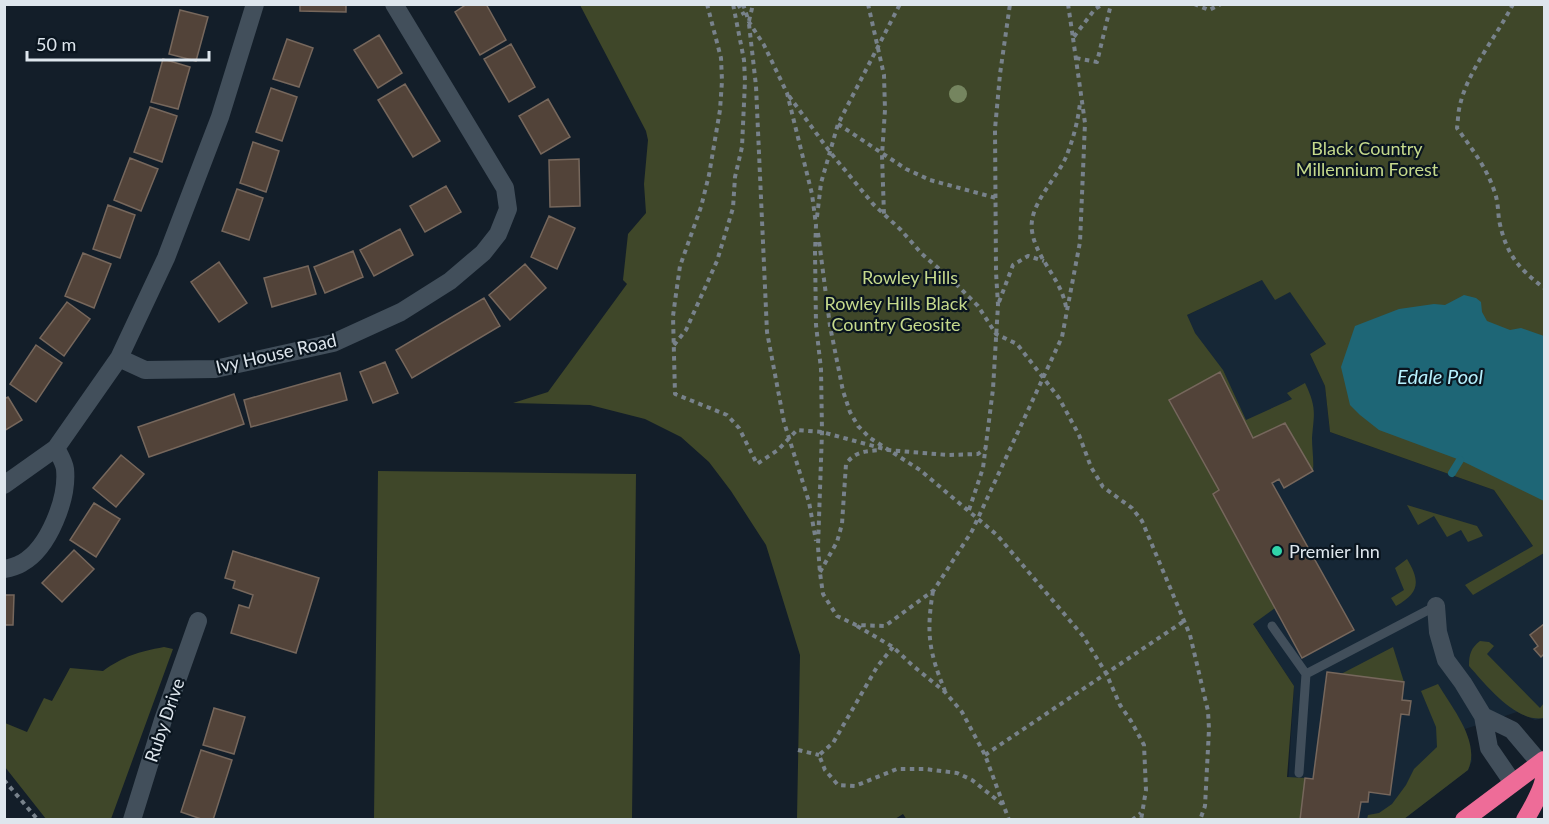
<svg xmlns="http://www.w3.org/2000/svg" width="1549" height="824" font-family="Lato,sans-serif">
	<rect width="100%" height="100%" fill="#131e29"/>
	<path fill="#162736" d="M1262 280 1290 291 1326 344 1310 354 1325 386 1330 432 1494 490 1533 546 1544 540V718L1535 720 1517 712 1465 729 1470 745 1472 761 1468 770 1404 819H1286L1294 686 1253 624 1157 391 1187 315Z"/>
	<path fill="#3f4729" d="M580 5H1544V553L1473 595 1465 585 1533 546 1494 490 1330 432 1325 386 1310 354 1326 344 1290 292 1275 300 1262 280 1187 315 1195 333 1223 370 1246 420 1292 399 1287 393 1305 383C1317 408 1314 413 1312 438 1312 449 1314 460 1313 471L1285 423 1253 438 1220 372 1169 401 1219 490 1275 608 1253 624 1294 686 1287 777 1305 778 1303 819 907 820 903 814 895 819H797L800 655 766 545 731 491 709 462 681 437 645 419 590 405 513 403 548 392 627 284 623 280 628 234 646 213 644 184 648 140 646 131Z
		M378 471 636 474 632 819H374Z
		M1407 505 1477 526 1483 536 1468 542 1461 530 1447 537 1434 516 1418 525Z
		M1407 559C1421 582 1419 593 1396 606L1391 598 1404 590 1395 568Z
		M1480 641 1489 642 1494 646 1487 654 1540 708 1544 703V718C1516 723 1486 685 1469 666 1469 654 1471 648 1480 641Z
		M164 647 173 649 111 819H46L5 767V723L27 732 44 698 52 701 70 668 103 671C124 656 138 652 164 647Z
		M1393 647 1404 682 1341 674Z
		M1438 684C1452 708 1481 742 1468 770L1404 819H1367L1368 815 1379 813 1392 804 1406 785 1414 769 1437 747 1436 727 1421 691Z"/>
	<path fill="#1e6676" d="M1464 295 1476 298 1481 302 1482 312 1487 321 1510 330 1521 328 1544 336V501L1460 460 1379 430 1360 415 1350 405 1341 367 1355 326 1399 309 1434 304 1445 305Z"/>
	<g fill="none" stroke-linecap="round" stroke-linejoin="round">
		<path stroke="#1e6676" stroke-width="8" d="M1452 473 1460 460"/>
	</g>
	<path fill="#524339" stroke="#76675c" stroke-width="1.5" d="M300 4H346V12L300 11Z
		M467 4H486L506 40 480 55 455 12Z
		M180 10 208 17 196 61 169 54Z
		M379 35 402 73 378 88 354 50Z
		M287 39 313 48 299 87 273 79Z
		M511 44 535 87 509 102 484 59Z
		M163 59 190 67 178 109 151 102Z
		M405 84 440 141 413 157 378 100Z
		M271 88 297 97 282 141 256 132Z
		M548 99 570 137 541 154 519 116Z
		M150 107 177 116 162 162 134 152Z
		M253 142 279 151 266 192 240 183Z
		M130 158 158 169 141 211 114 200Z
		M579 159 580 206 550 207 549 160Z
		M446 186 461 212 425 232 410 206Z
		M237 189 263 198 249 240 222 231Z
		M108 205 135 215 120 258 93 249Z
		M549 216 575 228 557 269 531 257Z
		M400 229 413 255 374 276 360 250Z
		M353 251 363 277 325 293 314 267Z
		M83 253 111 264 94 308 65 296Z
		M219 262 247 303 219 322 191 282Z
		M525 264 546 288 510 320 489 295Z
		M308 266 316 294 272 307 264 278Z
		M484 298 500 326 412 378 396 350Z
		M67 302 90 319 64 356 40 338Z
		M36 345 62 363 36 402 10 384Z
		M385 362 398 393 373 403 360 372Z
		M1220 372 1253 438 1285 423 1313 471 1284 488 1279 479 1272 483 1354 630 1302 658 1213 494 1219 490 1169 400Z
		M340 373 347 400 251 427 244 400Z
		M234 394 244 424 149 457 138 427Z
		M8 397 22 420 4 431V399Z
		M121 455 144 474 116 507 93 488Z
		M94 503 120 519 96 557 70 540Z
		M74 550 94 569 62 602 42 583Z
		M233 551 319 578 296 653 231 633 239 605 249 608 253 595 233 588 235 581 225 578Z
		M4 595H14L13 625H4Z
		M1544 624V654L1541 657 1534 649 1538 646 1530 635Z
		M1327 672 1404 682 1402 700 1411 701 1409 715 1401 714 1390 795 1369 792 1368 802H1361L1358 820H1300L1305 778 1313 779Z
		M214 708 245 717 234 754 203 745Z
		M201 750 232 760 213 820H204L181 812Z"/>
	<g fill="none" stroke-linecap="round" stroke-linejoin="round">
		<path stroke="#78828b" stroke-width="4" stroke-dasharray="4.5 4.5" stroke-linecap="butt" d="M707 4 721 58 722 81 720 110 709 175 701 207 680 266 676 294 673 316 675 394 727 415 739 428 757 464 778 450 797 430 822 432 888 450 948 455 978 454 986 448
			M738 4 744 15
			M743 4 749 22 764 45 787 93 812 194 816 225 815 252 816 325 821 369 822 432 818 547 820 573 823 594 837 616 856 625 885 626 934 590 972 531 1062 337 1080 242 1085 123 1073 38
			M868 4 884 75 885 110 882 155 884 215
			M966 4H995
			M1068 4 1073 38 1095 9 1103 4
			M1194 4 1209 10 1221 4
			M1513 4C1497 36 1468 70 1460 105 1458 112 1458 121 1457 128 1472 149 1487 168 1495 193 1498 202 1498 211 1499 220 1506 254 1518 268 1544 288
			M749 21 753 4
			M749 24 756 86 767 332 784 422 809 502 816 541
			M1076 58 1097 62 1111 4
			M789 96 830 152 873 204 901 230 922 254 953 281 978 306 996 334 1017 344 1059 398 1079 435 1091 467 1103 487 1132 508 1142 521 1190 635 1208 711 1209 729 1205 806 1200 820
			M838 124 906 169 930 180 996 198
			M817 217 821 183 838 124 900 4
			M818 233 830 326 843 391 850 412 858 426 870 438 920 470 997 535 1083 636 1106 673 1120 705 1131 721 1144 745 1146 790 1141 820
			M999 302 1013 265 1028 256 1044 261
			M1066 307C1061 278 1036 259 1032 231 1028 205 1056 180 1066 157 1073 140 1078 121 1080 103
			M674 345 686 330 717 261 733 208 735 177 742 147 745 81 744 60 733 4
			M969 510 983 468 993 389 998 305 996 272 995 129 1000 74 1010 4
			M820 572 837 542 842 524 846 464C855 451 867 451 881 450
			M933 591C926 633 929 652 945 691
			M857 626 893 647 912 665 945 692 962 712 985 755 1009 820
			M893 647 877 667 833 743 819 755 825 770 838 785 855 786 897 769H925L957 773 972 780 1002 804
			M798 750 819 755
			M985 755 1184 621
			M4 780 38 820
			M1132 820 1141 813"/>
		<path stroke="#424f5b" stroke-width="9" d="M1272 626 1306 674 1299 773
			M1306 674 1436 606"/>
		<path stroke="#424f5b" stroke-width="18" d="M119 358 145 370 215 369 333 343 401 312 450 281 483 253 498 234 508 209 505 188 394 4
			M4 485 56 448 119 358 166 258 220 117 255 4
			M4 569C10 568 17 566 22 563 49 548 68 498 65 469 64 462 59 454 56 448
			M1436 606 1438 632 1446 660 1463 683 1483 716 1489 748 1513 783
			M1483 716 1512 730 1540 763
			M132 820 163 720 198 621"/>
		<path stroke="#ee6c98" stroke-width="18" d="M1464 820 1544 760
			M1525 820C1531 810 1546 784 1544 773 1543 769 1541 766 1540 763"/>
	</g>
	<circle fill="#75855f" cx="958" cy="94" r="9"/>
	<circle fill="#30d4a9" stroke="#0a151f" stroke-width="2" cx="1277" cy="551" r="6"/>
	<g text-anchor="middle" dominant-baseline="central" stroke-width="4.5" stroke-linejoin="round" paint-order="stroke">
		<g font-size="18" fill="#c6da8c" stroke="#0a151f">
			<text x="1367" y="148">Black Country<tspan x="1367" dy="21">Millennium Forest</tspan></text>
			<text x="910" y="277">Rowley Hills</text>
			<text x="896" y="303">Rowley Hills Black<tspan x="896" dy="21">Country Geosite</tspan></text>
		</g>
		<g font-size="18" fill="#dee6ed" stroke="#0a151f">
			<text transform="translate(276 353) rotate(-13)">Ivy House Road</text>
			<text transform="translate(164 720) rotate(-71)">Ruby Drive</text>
		</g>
		<g font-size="18" fill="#dee6ed" stroke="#0a151f" text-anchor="start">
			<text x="1289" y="551">Premier Inn</text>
		</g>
		<g font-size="20" font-style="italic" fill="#b6f0fe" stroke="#0a151f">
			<text x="1440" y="376">Edale Pool</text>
		</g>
	</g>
	<rect width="1549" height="824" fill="none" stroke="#dee6ed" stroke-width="12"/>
	<path d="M27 51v9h182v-9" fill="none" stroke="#dee6ed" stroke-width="3"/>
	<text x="36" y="51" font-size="18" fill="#dee6ed" stroke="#0a151f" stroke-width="4.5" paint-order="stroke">50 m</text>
</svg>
